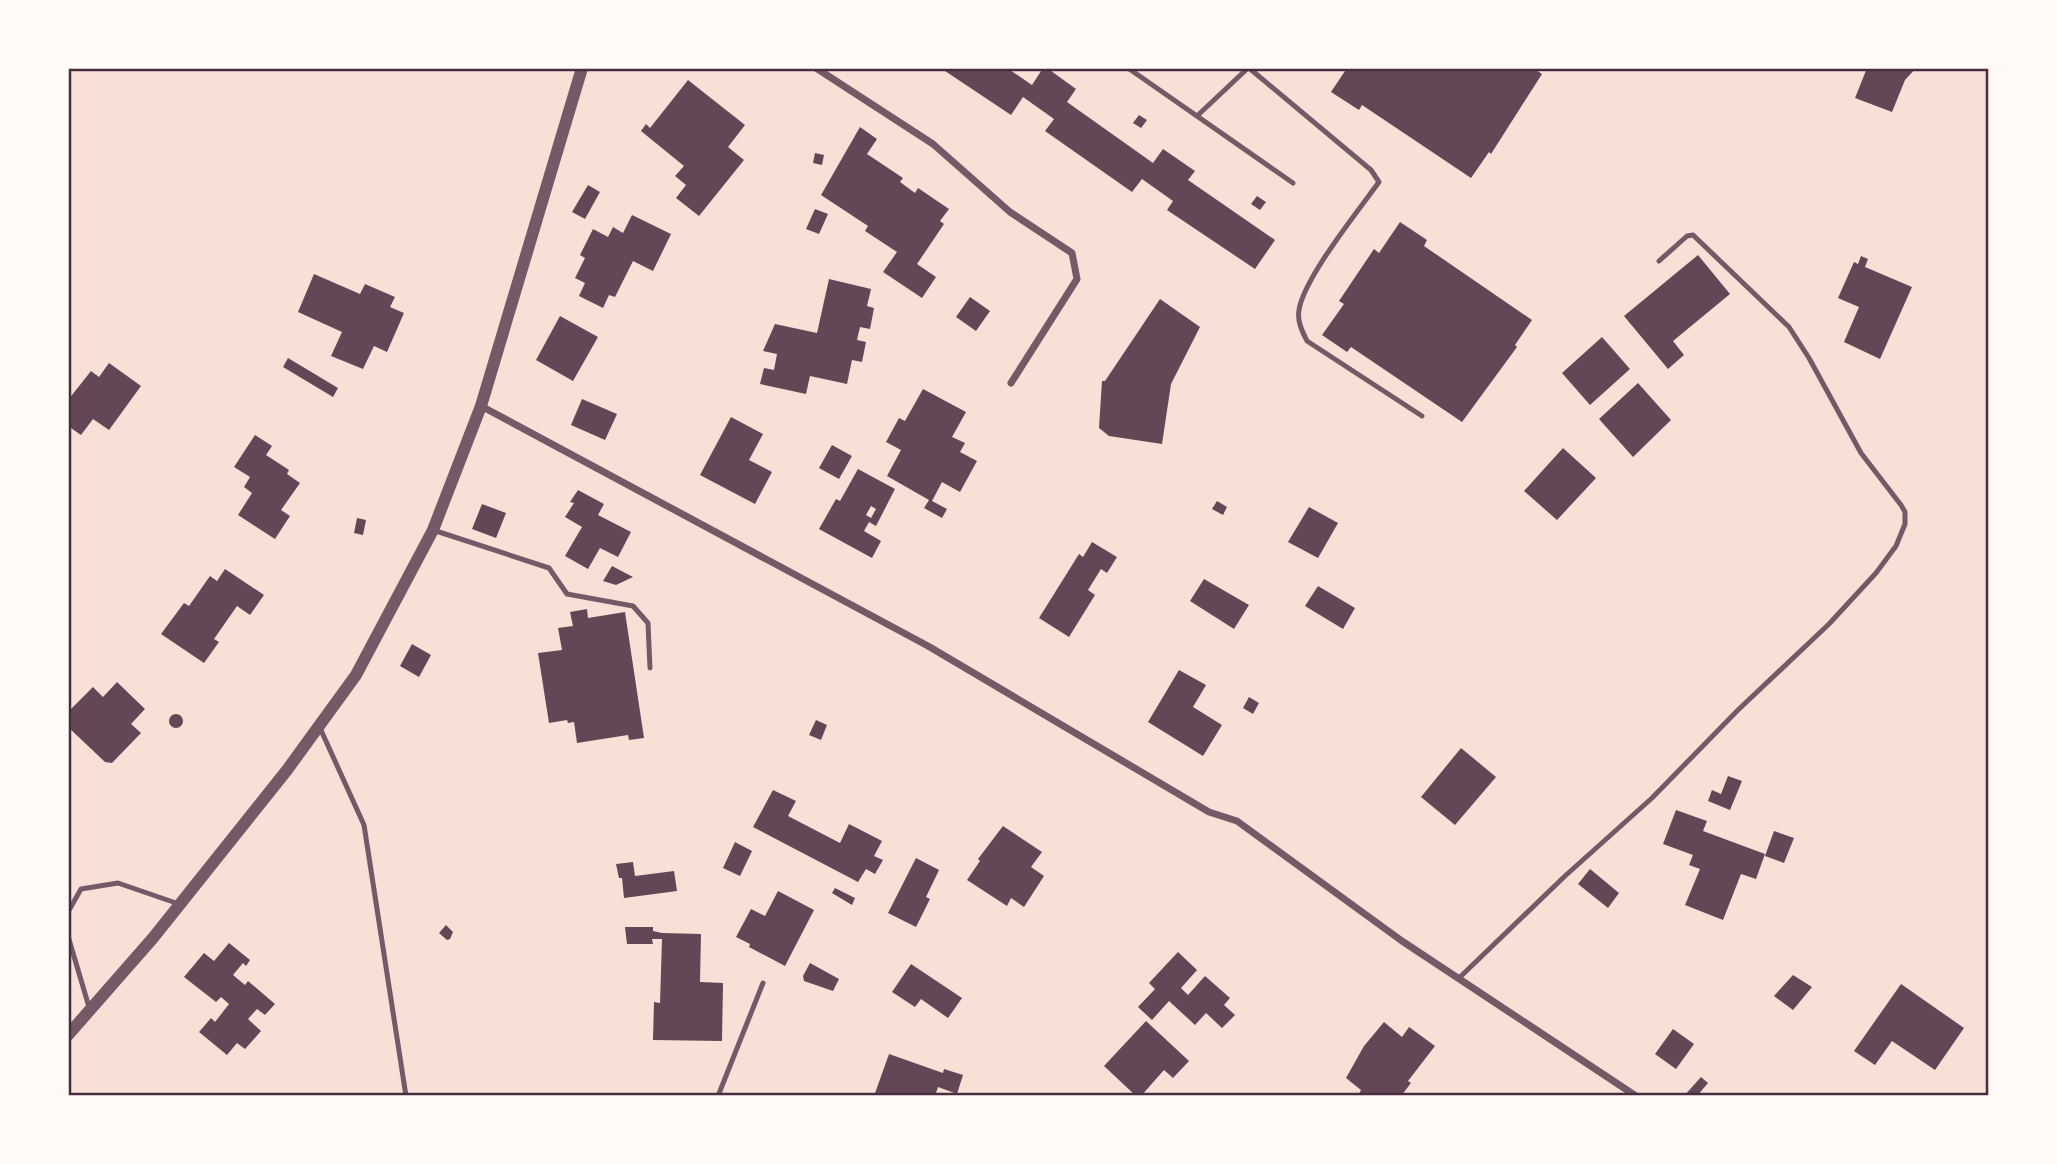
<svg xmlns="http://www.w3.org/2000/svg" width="2057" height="1164" font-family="Signika,sans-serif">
	<rect width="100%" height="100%" fill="#f7e1d7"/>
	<path fill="#644757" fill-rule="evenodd" d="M947 68H1007L1032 85 1043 68H1047L1076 89 1067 102 1153 163 1163 149 1195 171 1188 180 1275 240 1255 269 1167 210 1173 201 1142 179 1132 192 1045 131 1054 119 1023 97 1011 115 945 71Z
		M1347 68H1533L1542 74 1491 154 1489 152 1471 178 1362 105 1359 110 1331 92Z
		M1867 68H1916L1905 80 1892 112 1855 98Z
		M688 80 745 125 728 147 744 160 699 216 676 198 686 185 675 176 684 166 641 131 646 124 650 128Z
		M1139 115 1147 120 1141 128 1133 123Z
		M860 127 877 139 867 154 903 178 900 182 915 193 918 188 949 209 940 221 944 224 917 264 936 277 922 298 883 272 897 252 865 231 868 226 821 195Z
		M815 153 824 155 822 165 813 163Z
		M588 185 600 192 585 219 572 212Z
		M1257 196 1266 202 1260 210 1251 204Z
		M815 209 828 214 819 234 806 229Z
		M632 215 671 234 653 271 633 261 615 297 609 295 603 308 579 296 585 283 575 278 585 258 580 255 593 229 608 237 613 227 623 233Z
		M1400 222 1427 240 1424 246 1532 320 1515 345 1517 347 1462 422 1351 347 1347 352 1322 335 1344 304 1339 301 1374 249 1379 253Z
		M1698 255 1730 294 1673 341 1684 355 1668 369 1624 316Z
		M1861 256 1868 259 1865 267 1912 287 1880 359 1844 342 1859 307 1838 298 1854 262 1858 264Z
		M314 274 360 294 365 284 395 297 390 307 404 313 387 352 374 346 363 369 331 356 342 332 298 312Z
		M829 279 871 289 867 306 874 308 870 329 860 327 857 340 866 342 862 362 852 360 847 384 810 376 806 394 760 384 764 368 774 370 777 354 763 351 775 324 817 333Z
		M970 297 990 311 976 331 956 317Z
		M1160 299 1200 327 1171 384 1162 444 1109 436 1099 428 1102 381H1105Z
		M560 316 598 337 573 381 536 360Z
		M1602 337 1630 369 1590 405 1562 373Z
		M288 358 338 388 333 397 283 367Z
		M109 363 141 386 109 430 93 419 81 435 68 426V400L91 371 99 377Z
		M1638 383 1671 420 1633 457 1599 419Z
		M923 389 966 412 952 437 965 443 960 452 977 461 960 492 942 482 932 501 947 509 942 518 924 508 929 500 887 476 901 450 886 442 899 418 905 421Z
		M582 399 617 414 605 440 571 425Z
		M731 417 763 434 749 460 772 472 755 504 700 475Z
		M255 435 272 446 266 455 289 470 287 474 300 483 281 510 290 516 275 539 238 515 252 493 244 487 250 477 234 467Z
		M832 445 852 456 839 479 819 468Z
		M1563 448 1596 478 1557 520 1524 491Z
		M858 469 895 489 876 526 869 522 864 531 881 541 872 558 819 529 836 499 840 501ZM871 506 876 509 871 518 866 515Z
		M578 490 604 504 598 515 631 532 618 557 600 548 588 569 565 556 582 527 565 517 574 503 570 502Z
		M1217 501 1227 507 1223 515 1212 509Z
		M482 504 506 513 496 538 472 529Z
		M1309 507 1338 523 1318 558 1288 542Z
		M357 518 366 520 363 535 354 533Z
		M1092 542 1117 557 1107 573 1101 569 1088 590 1095 595 1069 637 1039 618 1079 554 1083 557Z
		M612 566 633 577 616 585 603 581Z
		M225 569 264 595 250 615 237 606 214 639 219 642 204 663 161 634 184 603 189 606 210 576 217 581Z
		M1204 579 1249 605 1234 629 1190 601Z
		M1318 586 1355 608 1343 629 1305 606Z
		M587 609 588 618 625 612 644 738 629 740 628 735 577 743 574 722 568 723 567 720 549 723 538 653 562 650 558 628 573 626 570 612Z
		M412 644 431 655 419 677 400 666Z
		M1179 670 1206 685 1193 707 1222 725 1203 756 1148 722Z
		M117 682 145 709 131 724 141 733 112 763 105 762 68 727V712L93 687 103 697Z
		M1249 697 1259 703 1253 714 1243 708Z
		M169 721a7 7 0 1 1 14 0a7 7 0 1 1-14 0Z
		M816 720 827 725 821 740 809 735Z
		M1461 748 1496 777 1455 825 1421 797Z
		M1728 776 1742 781 1730 810 1708 801 1712 790 1721 794Z
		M773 790 796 801 788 816 840 843 849 824 882 841 874 856 883 860 875 874 866 869 858 882 753 827Z
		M1676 810 1707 821 1703 831 1765 854 1756 879 1741 874 1723 920 1685 905 1700 869 1689 865 1693 855 1663 844Z
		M1003 826 1042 852 1031 867 1044 876 1024 907 1011 898 1007 906 967 880 980 861 978 859Z
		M1774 831 1794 838 1784 863 1765 856Z
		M735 842 752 851 740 876 723 868Z
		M916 858 939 870 926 897 930 899 916 927 888 913Z
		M633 862 635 876 674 871 677 891 624 898 622 878H619L616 864Z
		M1590 869 1619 893 1608 908 1578 884Z
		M835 888 855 898 852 905 832 893Z
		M778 891 814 910 785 966 749 947 750 944 736 937 751 909 765 916Z
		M446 925 453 932 450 939 447 940 439 933Z
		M625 927H653V931L662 933 701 934 700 982 723 983 722 1041 653 1040 654 1002 660 1003 662 939H652L653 944H627Z
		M229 943 250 960 246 966 243 963 233 975 245 985 248 981 275 1004 265 1015 257 1009 248 1019 261 1031 245 1049 237 1043 227 1055 199 1032 211 1018 215 1022 229 1004 221 997 216 1002 184 977 204 953 214 961Z
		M1178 952 1197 970 1181 988 1188 995 1205 976 1230 998 1224 1005 1235 1015 1222 1028 1206 1013 1195 1025 1169 1001 1152 1020 1138 1007 1155 989 1149 983Z
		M810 963 839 979 833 991 804 981 803 976Z
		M911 964 962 998 948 1018 921 999 915 1007 892 992Z
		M1793 975 1812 987 1793 1010 1774 996Z
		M1901 984 1964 1028 1935 1070 1892 1041 1875 1065 1854 1051Z
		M1146 1021 1189 1061 1173 1078 1164 1070 1141 1096H1136L1104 1066Z
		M1384 1022 1402 1037 1409 1027 1435 1046 1408 1081 1411 1083 1401 1096H1358L1361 1090 1346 1078 1364 1046Z
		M1673 1029 1694 1044 1676 1069 1655 1054Z
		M889 1054 943 1073 944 1069 963 1075 957 1094 938 1087 935 1096H874Z
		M1701 1077 1708 1083 1697 1096H1684Z"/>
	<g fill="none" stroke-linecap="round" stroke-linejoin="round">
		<path stroke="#755966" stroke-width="5" d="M1128 68 1293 183
			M1249 68 1371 170 1379 182C1358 211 1304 278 1299 310 1297 321 1302 331 1307 341L1422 416
			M1197 116 1248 68
			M433 530 549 568 567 594 633 606 648 623 650 668
			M320 728 364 825 406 1096
			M68 912 81 889 118 883 179 904
			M68 936 89 1007
			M1458 979 1565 876 1652 798 1738 710 1829 624 1876 573 1896 546 1905 524V512L1901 505 1861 453 1809 358 1789 327 1693 235 1687 236 1659 261
			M718 1096 763 983"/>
		<path stroke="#755966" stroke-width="7" d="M816 68 933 144 1010 212 1072 253 1077 279 1011 383
			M481 406 928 646 1209 812 1237 821 1402 941 1636 1096"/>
		<path stroke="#755966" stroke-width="12" d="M68 1035 153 938 287 770 356 675 433 530 481 406 582 68"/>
	</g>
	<rect width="2057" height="1164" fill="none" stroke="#fffaf5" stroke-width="140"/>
	<rect x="70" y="70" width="1917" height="1024" fill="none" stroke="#4a2c40" stroke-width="2.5"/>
</svg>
